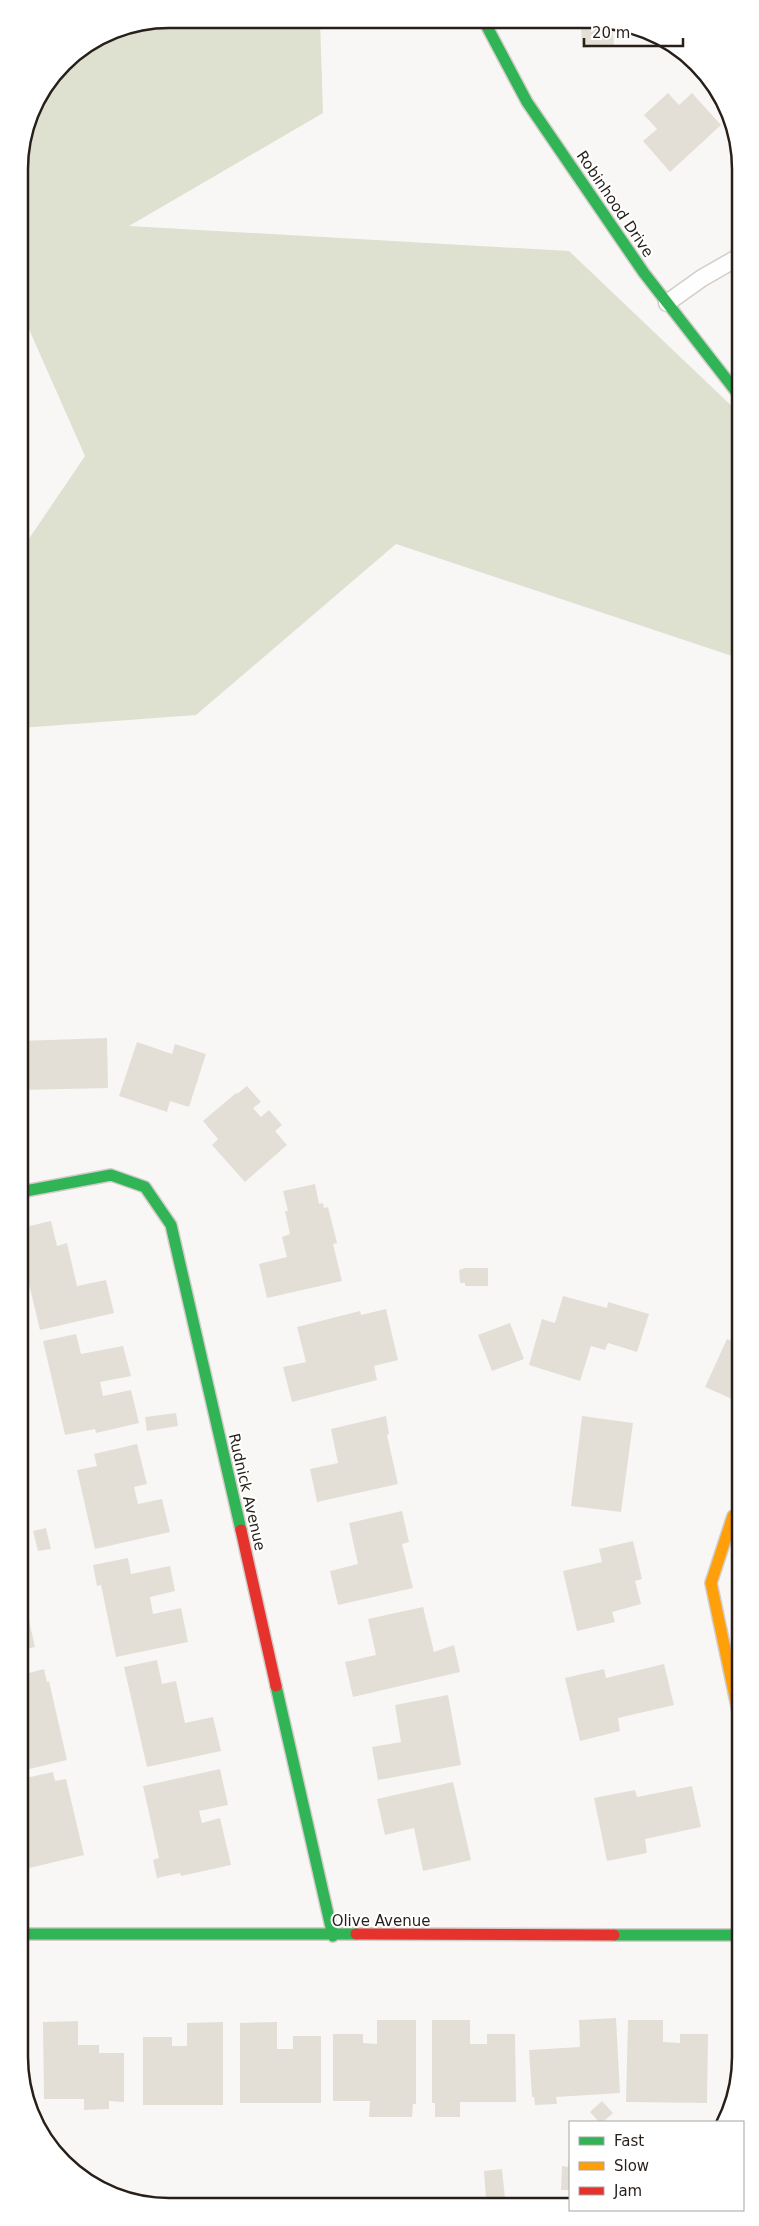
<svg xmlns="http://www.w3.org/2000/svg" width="759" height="2226" font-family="'DejaVu Sans',sans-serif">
	<rect width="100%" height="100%" fill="#f9f7f5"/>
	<path fill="#dee0d0" d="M168 19 320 20 323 113 129 226 569 251 738 412V658L396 544 196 715 20 728V552L85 456 28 327 19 326V158L34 102 69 56 111 30Z"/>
	<path fill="#e3dfd7" d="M576 21 612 22 614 45 582 48 581 27H576Z
		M668 93 679 105 692 93 721 125 670 172 643 141 657 129 644 115Z
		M107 1038 108 1088 20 1090V1041Z
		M137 1042 172 1054 175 1044 206 1054 189 1107 170 1101 167 1112 119 1096Z
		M247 1086 261 1102 253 1108 261 1117 269 1110 282 1125 275 1131 287 1145 245 1182 212 1145 218 1139 203 1121 236 1093 237 1094Z
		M315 1184 319 1204 323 1203 324 1208 328 1207 337 1243 333 1244 342 1281 267 1298 259 1264 287 1257 282 1237 290 1234 285 1211H288L283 1191Z
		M51 1221 57 1246 67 1243 77 1286 106 1280 114 1313 40 1330 21 1251V1228Z
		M465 1268H488V1286H465V1283H460L459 1270Z
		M563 1296 607 1308 608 1302 649 1314 637 1352 608 1343 605 1350 591 1346 580 1381 529 1365 542 1319 555 1323Z
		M386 1309 398 1360 374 1366 377 1380 292 1402 283 1367 306 1362 297 1327 360 1311 361 1315Z
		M510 1323 524 1359 492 1371 478 1335Z
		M76 1334 81 1354 123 1346 131 1376 100 1382 103 1396 131 1390 139 1423 96 1433 95 1429 65 1435 43 1341Z
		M727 1339 739 1344V1402L705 1387Z
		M176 1413 178 1426 147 1431 145 1417Z
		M386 1416 389 1434 387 1435 398 1484 317 1502 310 1469 338 1463 331 1429Z
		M582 1416 633 1423 621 1512 571 1506Z
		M137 1444 147 1484 134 1487 138 1504 162 1499 170 1532 95 1549 77 1470 97 1466 94 1454Z
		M402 1511 409 1542 402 1544 413 1588 338 1605 330 1571 358 1564 349 1523Z
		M46 1528 51 1549 38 1551 33 1531Z
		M633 1541 642 1579 635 1581 641 1604 612 1612 615 1622 577 1631 563 1571 602 1562 599 1549Z
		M128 1558 131 1574 170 1566 175 1591 150 1597 153 1614 181 1608 188 1642 116 1657 101 1585 97 1586 93 1565Z
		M21 1585 35 1647 21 1650Z
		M423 1607 434 1652 454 1645 460 1672 353 1697 345 1662 376 1655 368 1619Z
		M157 1660 162 1684 176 1681 185 1723 213 1717 221 1751 147 1767 124 1667Z
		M664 1664 674 1705 618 1718 620 1731 580 1741 565 1678 604 1669 606 1678Z
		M44 1669 47 1682 49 1681 67 1760 21 1771V1675Z
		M448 1695 461 1765 378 1780 372 1747 401 1742 395 1705Z
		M220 1769 228 1805 199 1811 202 1823 220 1818 231 1865 181 1876 180 1873 157 1878 153 1860 159 1858 143 1786Z
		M53 1772 55 1781 66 1779 84 1855 21 1870V1779Z
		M453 1782 471 1860 423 1871 414 1828 385 1835 377 1799Z
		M692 1786 701 1827 645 1839 647 1853 607 1861 594 1798 635 1790 637 1797Z
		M616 2018 620 2093 556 2097 557 2104 535 2105 534 2097H532L529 2050 580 2047 579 2020Z
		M377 2020H416V2104H413L412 2117H369L370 2101H333V2034H363V2043L377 2044Z
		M432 2020H470V2044H487V2034H515L516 2102H460V2117H435V2103H432Z
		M628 2020H663V2042L680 2043V2034H708L707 2103 626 2102Z
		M78 2021V2045H99V2053H124V2102L109 2101V2109L84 2110V2099H44L43 2022Z
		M223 2022V2105H143V2037H172V2046H187V2023Z
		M277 2022V2049H293V2036H321V2103H240V2023Z
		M22 2024H28V2103L22 2087Z
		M602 2101 613 2113 603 2122H599L590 2112Z
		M569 2156 570 2190H561L562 2166 568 2167Z
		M502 2169 505 2198 486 2199 484 2171Z"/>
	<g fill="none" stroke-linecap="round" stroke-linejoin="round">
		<defs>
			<path id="lane" d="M667 303 702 278 737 258"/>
			<path id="fast" d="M484 21 527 102 644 273 738 394
				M20 1192 111 1175 145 1187 171 1225 241 1530
				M276 1686 333 1936
				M21 1934H356
				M614 1935H740"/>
			<path id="slow" d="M733 1516 711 1583 739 1716"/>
			<path id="jam" d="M241 1530 276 1686
				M356 1934 614 1935"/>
		</defs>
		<use href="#lane" stroke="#d2cdc9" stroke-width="19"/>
		<use href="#fast" stroke="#d2cdc9" stroke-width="14"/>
		<use href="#slow" stroke="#d2cdc9" stroke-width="14"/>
		<use href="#jam" stroke="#d2cdc9" stroke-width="14"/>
		<use href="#lane" stroke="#fefefe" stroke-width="16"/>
		<use href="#fast" stroke="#30b455" stroke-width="11"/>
		<use href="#slow" stroke="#ff9f0a" stroke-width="11"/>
		<use href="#jam" stroke="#e5322d" stroke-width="11"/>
	</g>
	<g text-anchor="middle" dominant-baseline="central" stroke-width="4" stroke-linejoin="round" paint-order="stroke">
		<g font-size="15" fill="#281f19" stroke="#fff">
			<text transform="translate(615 204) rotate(56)">Robinhood Drive</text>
			<text transform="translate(247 1492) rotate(77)">Rudnick Avenue</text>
			<text x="381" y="1921">Olive Avenue</text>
		</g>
	</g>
	<path d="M0 0H759V2226H0ZM169 28H591A141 141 0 0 1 732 169V2057A141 141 0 0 1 591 2198H169A141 141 0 0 1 28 2057V169A141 141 0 0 1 169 28Z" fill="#fff" fill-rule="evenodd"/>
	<path fill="none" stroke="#281f19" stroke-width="2.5" d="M169 28H591A141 141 0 0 1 732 169V2057A141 141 0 0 1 591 2198H169A141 141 0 0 1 28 2057V169A141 141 0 0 1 169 28Z"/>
	<rect x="569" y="2121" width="175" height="90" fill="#ffffff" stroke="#a9a5a3"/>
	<rect x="579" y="2137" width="25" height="8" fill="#30b455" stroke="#a9a5a3"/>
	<text x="614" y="2146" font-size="15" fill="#281f19">Fast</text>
	<rect x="579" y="2162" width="25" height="8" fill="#ff9f0a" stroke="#a9a5a3"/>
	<text x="614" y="2171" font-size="15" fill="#281f19">Slow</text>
	<rect x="579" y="2187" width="25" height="8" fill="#e5322d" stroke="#a9a5a3"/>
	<text x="614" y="2196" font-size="15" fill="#281f19">Jam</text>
	<path d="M584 38v8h99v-8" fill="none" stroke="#281f19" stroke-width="2.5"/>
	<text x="592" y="38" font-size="15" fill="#281f19" stroke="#ffffff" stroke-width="4" paint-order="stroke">20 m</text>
</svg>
